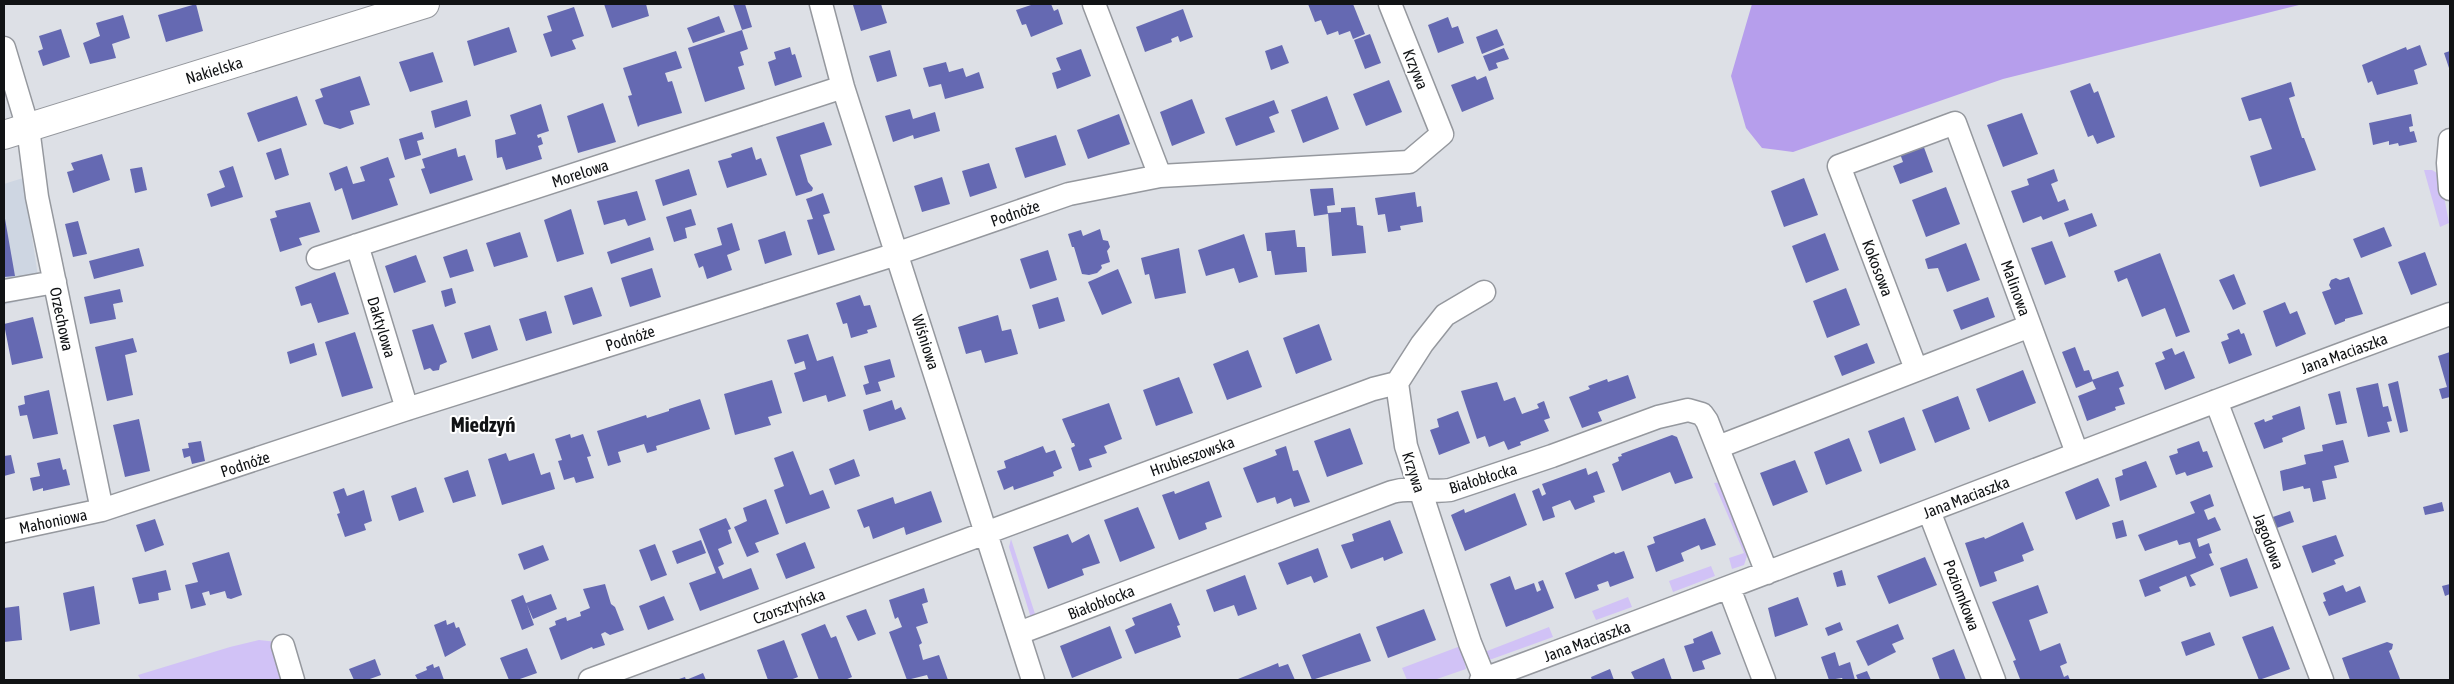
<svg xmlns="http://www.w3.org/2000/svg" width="2454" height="684" font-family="'Asap Condensed',sans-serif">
	<rect width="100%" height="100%" fill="#dde0e6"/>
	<path fill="#ced6e2" d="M23 178 41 296 4 305V184Z"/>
	<path fill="#d1c2f6" d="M2424 170H2432L2440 175 2449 223 2440 227Z
		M1723 482 1749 550 1744 565 1732 569 1729 558 1744 553 1714 483Z
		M1011 539 1036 617 1031 618 1009 547Z
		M1711 566 1715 576 1673 592 1669 581Z
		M1628 597 1632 607 1596 620 1592 611Z
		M1549 627 1553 637 1492 659 1488 660 1482 653Z
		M259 640 277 642 289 680H141L138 675 230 647Z
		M1458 647 1462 649 1466 669 1434 680H1407L1402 668Z"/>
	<path fill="#b69eec" d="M1752 4H2303L2003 79 1793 152 1762 148 1746 128 1731 76Z"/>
	<path fill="#6569b2" d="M196 4 203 31 166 42 158 15Z
		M604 4H646L649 16 612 28Z
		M733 4H745L752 27 742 30Z
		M857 4H881L887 23 861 31 853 5Z
		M1034 4H1051L1054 11 1058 9 1063 24 1031 37 1026 24 1022 25 1016 10Z
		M1308 4H1353L1365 34 1353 39 1350 31 1339 35 1338 31 1327 35 1321 20 1315 22Z
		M574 7 584 36 572 40 576 49 551 57 543 34 552 31 547 16Z
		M1183 9 1193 37 1180 42 1178 36 1171 39 1172 42 1145 52 1136 27Z
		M123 15 130 38 112 44 116 58 90 64 83 43 100 36 96 23Z
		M719 16 725 32 693 43 687 28Z
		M1448 17 1452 28 1458 26 1464 43 1438 53 1428 25Z
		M509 27 517 52 474 66 467 41Z
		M61 29 70 57 43 66 38 51 43 49 39 36Z
		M1497 29 1504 45 1482 54 1476 37Z
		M742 30 748 49 740 52 744 65 738 67 745 89 705 102 688 48Z
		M1370 34 1381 63 1365 69 1354 40Z
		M1282 45 1289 63 1271 70 1265 51Z
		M2420 45 2427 65 2414 70 2418 84 2377 95 2372 81 2368 83 2362 65 2406 47 2407 50Z
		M790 47 792 55 795 54 802 77 775 86 768 62 776 59 774 52Z
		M1504 48 1509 59 1496 63 1498 68 1489 71 1483 56Z
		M1081 49 1091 76 1057 89 1052 73 1061 70 1056 58Z
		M890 50 897 76 877 82 869 56Z
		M676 51 682 68 665 73 668 82 672 81 682 113 640 125 638 127 628 96 632 95 623 68Z
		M2450 51V71L2444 53Z
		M433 52 443 82 410 92 399 62Z
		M946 62 949 72 963 68 966 77 979 72 984 88 945 99 941 84 929 87 923 68Z
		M360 76 370 105 350 111 354 124 340 129 324 124 315 100 323 97 320 89Z
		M1475 76 1477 80 1486 76 1494 99 1462 112 1451 85Z
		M1389 80 1402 112 1366 126 1353 94Z
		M2291 82 2295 96 2289 98 2302 138H2304L2316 170 2260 187 2250 156 2272 149 2261 118 2249 121 2241 98Z
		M2090 83 2094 93 2098 91 2115 137 2097 144 2093 135 2088 137 2070 91Z
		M297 96 307 125 258 142 247 113Z
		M1327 96 1339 129 1303 143 1291 110Z
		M1192 99 1205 133 1172 146 1160 112Z
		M467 100 471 116 435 128 431 111Z
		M1274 100 1279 113 1269 117 1275 132 1236 146 1225 118Z
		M603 103 616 142 578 153 567 116Z
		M541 104 549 131 537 135 538 138 541 137 543 144 538 146 542 159 506 170 502 157 497 158 495 140 516 134 510 115Z
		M910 109 913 119 935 112 940 131 914 139 913 135 893 142 885 116Z
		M2022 113 2038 154 2003 167 1987 125Z
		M1119 114 1130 144 1088 159 1077 130Z
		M2411 114 2413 126 2409 127 2410 132 2414 131 2417 142 2399 146 2398 143 2389 145V141L2373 145 2369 123Z
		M824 122 832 145 800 155 808 182 813 188 812 191 796 196 776 137Z
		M422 132 424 139 417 141 421 155 405 160 399 139Z
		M1056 135 1066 165 1025 178 1015 148Z
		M1922 142 1933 172 1900 184 1893 166 1903 162 1899 151Z
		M752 147 756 160 761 158 767 175 727 188 718 161 732 157 731 154Z
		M281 148 289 175 275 180 266 153Z
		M456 148 458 157 465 155 473 180 430 194 421 169 425 168 422 159Z
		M102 154 110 180 73 193 67 172 74 170 71 163Z
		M388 157 395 177 389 179 398 205 352 220 342 188 335 191 329 173 347 166 353 184 365 181 360 167Z
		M989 163 997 188 970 197 962 171Z
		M233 166 243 197 211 207 207 194 225 187 219 171Z
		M142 167 147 190 135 193 130 169Z
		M689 169 697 195 663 206 655 180Z
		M2054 169 2058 181 2051 184 2058 202 2065 199 2069 210 2043 220 2041 216 2023 223 2011 191 2029 185 2027 179Z
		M942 177 950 204 922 212 914 186Z
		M1804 178 1818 215 1784 227 1771 191Z
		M1946 187 1960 224 1926 237 1912 200Z
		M1333 188 1335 205 1327 206 1328 214 1314 216 1310 189Z
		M637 191 646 220 628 226 625 219 604 225 597 201Z
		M1415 192 1417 207 1421 206 1423 222 1400 226 1401 230 1388 232 1385 214 1378 215 1375 198Z
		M823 193 830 213 823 215 835 250 818 255 807 220 813 219 806 199Z
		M310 202 320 232 299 238 302 245 280 252 270 219 277 217 275 211Z
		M1355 207 1357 225 1363 226 1366 253 1332 256 1328 213 1341 212V208Z
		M571 209 584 254 557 262 544 220Z
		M691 209 696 225 685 228 687 238 674 242 666 217Z
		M4 213 15 276 4 277Z
		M2092 213 2097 226 2069 237 2064 223Z
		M78 221 87 254 73 257 65 224Z
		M732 223 740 250 727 255 732 270 707 279 703 266 699 268 694 254 722 245 717 228Z
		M2384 227 2392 246 2361 258 2353 239Z
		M1100 229 1103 240 1108 241 1110 247 1107 251 1110 262 1101 265 1102 268 1097 273 1089 275 1082 274 1074 247H1072L1068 234 1081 230 1083 236Z
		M1295 230 1297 247H1305L1307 272 1275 275 1271 251H1267L1265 233Z
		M785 231 792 255 765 264 758 240Z
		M520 232 528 257 494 267 486 243Z
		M1825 233 1839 270 1806 283 1792 246Z
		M1244 234 1258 277 1239 283 1234 268 1206 276 1198 250Z
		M650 237 654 250 611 264 607 252Z
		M2052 241 2066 277 2045 285 2031 248Z
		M1966 243 1980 280 1947 292 1938 268 1928 269 1925 259Z
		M139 248 144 266 94 279 89 261Z
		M1179 248 1186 293 1155 299 1149 274 1145 275 1141 258Z
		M467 249 474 271 450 278 443 257Z
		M1048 250 1057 280 1030 289 1020 259Z
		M2425 252 2437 285 2411 295 2398 262Z
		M2160 253 2190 332 2176 337 2165 308 2142 317 2127 278 2118 282 2114 271Z
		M416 255 426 282 394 293 385 266Z
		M652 268 661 297 630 307 621 278Z
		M1118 269 1132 303 1102 315 1088 282Z
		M335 272 349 314 318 323 311 303 301 306 295 287Z
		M2234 274 2246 304 2233 310 2219 280Z
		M2349 277 2363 314 2345 319V321L2335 325 2322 292 2331 289 2329 285 2331 280 2336 278 2340 280Z
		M592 287 602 316 573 325 564 296Z
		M452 288 456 303 445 307 441 291Z
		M1846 288 1860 325 1827 338 1813 301Z
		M120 289 123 302 113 304 116 319 90 324 84 297Z
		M860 295 864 306 870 305 877 327 867 330 868 333 851 338 847 323 843 324 836 303Z
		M1058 297 1065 321 1039 329 1032 305Z
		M1988 297 1995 317 1961 330 1953 310Z
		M2285 302 2290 314 2297 311 2306 334 2276 347 2263 311Z
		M546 311 552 333 526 341 519 319Z
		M998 315 1002 331 1011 329 1018 354 985 363 981 350 966 354 958 327Z
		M33 317 43 358 12 365 4 324Z
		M433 324 447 362 440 365 439 370 433 371 430 368 424 370 412 330Z
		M1319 324 1332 360 1296 374 1283 338Z
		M490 325 498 350 472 359 464 333Z
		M2239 329 2241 334 2244 333 2252 355 2229 364 2221 342 2229 339 2227 334Z
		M355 332 373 388 342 397 325 342Z
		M808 334 817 361 833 356 846 396 828 402 826 395 803 402 794 373 806 369 804 361 795 364 787 340Z
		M133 338 137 352 125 355 133 395 107 401 95 347Z
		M314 343 317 355 290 364 287 352Z
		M1867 343 1875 363 1842 376 1834 356Z
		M2075 347 2084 371 2089 370 2093 381 2076 388 2062 352Z
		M2172 348 2175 355 2184 351 2195 378 2165 390 2155 363 2165 359 2162 352Z
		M1248 350 1262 387 1227 400 1213 364Z
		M2450 352V397L2442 399 2439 389 2447 387 2438 356Z
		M890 359 895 377 878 382 881 391 866 395 863 385 869 383 864 366Z
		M2023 370 2036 403 1989 422 1976 389Z
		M2118 371 2124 386 2119 388 2125 404 2115 407 2116 410 2087 421 2078 396 2096 389 2092 380Z
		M1628 375 1636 398 1598 412 1602 421 1582 428 1569 397 1590 389 1588 386 1607 379 1608 382Z
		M1179 377 1193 413 1156 426 1143 390Z
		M772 380 782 413 768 417 771 425 735 435 724 394Z
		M2398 381 2408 431 2400 433 2388 384Z
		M1497 382 1504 401 1515 397 1522 414 1539 408 1537 404 1544 401 1550 418 1544 420 1549 431 1520 442 1521 445 1508 450 1504 441 1489 447 1485 436 1477 439 1461 391Z
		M2378 383 2383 407 2388 406 2392 421 2387 422 2390 432 2368 437 2356 388Z
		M49 390 58 434 33 439 27 415 20 416 18 406 25 404 24 396Z
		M2340 391 2347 423 2336 425 2328 394Z
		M1958 396 1970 429 1935 443 1922 410Z
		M700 399 710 429 656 446 657 450 647 453 644 444 618 452 621 462 608 466 597 431 646 415 647 418 669 411V409Z
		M892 400 895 410 901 407 906 419 869 431 863 410Z
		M1109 403 1122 439 1104 446 1107 453 1089 459 1092 467 1079 471 1071 448 1075 446 1074 443H1072L1062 419Z
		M2300 406 2305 429 2282 438 2283 442 2264 449 2254 423 2264 419 2265 422 2273 419 2272 416Z
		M1458 411 1470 443 1439 455 1430 430 1439 427 1437 419Z
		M1904 417 1916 450 1880 464 1868 431Z
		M139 419 150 471 125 477 113 425Z
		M1350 428 1363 464 1327 477 1314 441Z
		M570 434 571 438 583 434 591 456 587 457 594 478 576 483 574 477 564 480 558 461 562 460 555 439Z
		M1672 435 1677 437 1693 478 1675 484 1670 472 1622 491 1612 464 1619 461 1618 457 1622 456 1621 454Z
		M1849 438 1862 471 1826 485 1814 452Z
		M2343 440 2349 462 2334 466 2337 478 2322 481 2326 499 2313 502 2310 488 2304 489 2303 486 2283 491 2280 471 2306 464 2304 455 2323 451 2322 445Z
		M201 441 205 461 192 464 190 456 184 458 182 449 189 448 188 443Z
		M2199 441 2203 452 2207 451 2213 467 2187 476 2185 472 2176 475 2169 456 2178 453 2177 449Z
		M1043 446 1046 453 1055 450 1062 468 1053 472 1054 476 1014 490 1013 486 1004 490 997 471 1006 468 1004 461Z
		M1286 446 1293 471 1298 470 1310 502 1294 507 1291 498 1277 504 1275 497 1257 503 1243 468 1277 455 1275 450Z
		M793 451 810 495 823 490 830 508 786 524 774 490 784 486 774 458Z
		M506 453 509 461 534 453 541 475 550 472 555 489 502 505 488 459Z
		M11 455 15 473 4 476V456Z
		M60 458 63 470 66 469 70 485 43 491V488L33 491 30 478 40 476 37 463Z
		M854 459 860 476 835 485 829 469Z
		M1795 460 1808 492 1773 506 1760 473Z
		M2146 461 2157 487 2120 501 2115 478 2123 475 2122 470Z
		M1586 468 1588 475 1597 471 1605 492 1593 496 1595 502 1575 510 1570 500 1552 507 1555 517 1543 521 1532 491 1539 488 1542 496 1546 494 1542 484Z
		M468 470 476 496 453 503 444 478Z
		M2098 478 2110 506 2076 520 2065 492Z
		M1209 481 1222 517 1205 523 1207 529 1179 540 1162 495 1174 491 1175 494Z
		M416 487 424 512 399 521 391 496Z
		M344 488 347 496 364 490 372 521 364 524 366 530 345 537 337 514 340 513 333 492Z
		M931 491 942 522 906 535 904 527 873 539 869 526 864 528 857 510 893 497 895 504Z
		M1515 493 1527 525 1465 551 1451 515 1464 509 1465 513Z
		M2210 494 2214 506 2204 510 2208 520 2215 517 2221 530 2197 539 2199 547 2209 543 2212 553 2209 554 2214 565 2190 575 2196 585 2190 587 2186 576 2159 587 2161 591 2145 597 2139 580 2196 558 2190 542 2179 545 2177 540 2145 551 2138 535 2195 513 2190 502Z
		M766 499 779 534 755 543 759 552 747 557 734 527 747 521 743 508Z
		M2442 502 2444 511 2425 515 2423 507Z
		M1138 507 1155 548 1120 562 1104 520Z
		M2290 511 2294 522 2274 529 2270 518Z
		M726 518 731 529 728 530 732 543 718 549 724 564 718 567 723 579 751 568 759 589 700 611 689 583 716 573 699 529Z
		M1705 518 1716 545 1701 550 1699 545 1681 553 1684 561 1656 572 1647 546 1655 543 1653 537Z
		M155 519 164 545 145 552 136 525Z
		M1390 520 1403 553 1384 561 1383 557 1351 569 1341 545 1354 541 1352 534Z
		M2123 520 2127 536 2116 539 2112 523Z
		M2023 522 2034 550 2022 555 2024 561 1994 572 1997 581 1980 587 1965 543 1984 537 1985 539Z
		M1068 534 1072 543 1089 534 1100 563 1082 569 1084 575 1048 589 1033 547Z
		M2336 535 2344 556 2334 560 2336 564 2312 573 2302 546Z
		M701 540 706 553 677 564 672 551Z
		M805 542 815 568 786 579 776 554Z
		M655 544 667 575 651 581 639 550Z
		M543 545 549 560 524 570 518 554Z
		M1318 548 1328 577 1314 583 1311 576 1287 585 1278 563Z
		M1624 551 1634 578 1610 587 1608 581 1597 585 1599 590 1575 599 1565 573 1614 552 1615 554Z
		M229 552 242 595 231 599 227 598 225 591 210 595 209 591 202 593 206 605 191 609 185 585 198 582 192 563Z
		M1925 557 1937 585 1889 604 1877 576Z
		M2247 558 2258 588 2230 597 2220 568Z
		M166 570 171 590 158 593 159 600 139 604 132 578Z
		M1842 570 1846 585 1837 587 1833 573Z
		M1245 575 1257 609 1238 616 1234 605 1214 612 1206 590Z
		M1510 576 1515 590 1534 583 1537 592 1541 590 1538 582 1543 580 1554 608 1506 627 1490 584Z
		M605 584 611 604 615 607 624 630 610 635 605 632 601 634 605 645 593 649 592 647 561 660 549 628 556 625 555 621 566 617 567 621 581 616 580 612 590 608 583 589Z
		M2450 584V594L2445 596 2442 586Z
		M2038 585 2048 613 2029 620 2040 651 2060 643 2067 663 2060 666 2064 677 2068 675 2070 680 2020 679 2013 661 2016 660 1992 602Z
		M2343 585 2346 592 2360 586 2366 602 2329 616 2323 602 2326 601 2323 593Z
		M94 586 100 624 70 631 63 593Z
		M924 588 928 602 922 604 928 623 916 627 922 643 919 645 923 660 939 655 948 680H929L927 675 907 680 889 632 902 627 898 617 895 619 889 600Z
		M551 594 557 609 533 619 527 605 534 625 522 630 511 600 523 595 526 603Z
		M664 596 674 620 648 630 639 606Z
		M1798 597 1808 625 1775 637 1768 608Z
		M1171 603 1180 625 1177 626 1181 637 1135 654 1125 630 1135 625 1132 618Z
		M19 606 22 640 4 642V608Z
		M866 609 876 634 858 641 846 616Z
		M1424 609 1436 640 1388 658 1376 627Z
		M446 620 447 625 454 622 456 628 459 627 466 645 445 657 434 625Z
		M1840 622 1843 630 1828 636 1825 628Z
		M825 624 831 638 836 636 852 677 845 680H819L801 634Z
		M1898 624 1904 639 1892 644 1896 652 1868 666 1856 641Z
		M1110 626 1122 658 1072 678 1060 646Z
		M2273 626 2290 669 2259 680 2242 637Z
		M1712 631 1721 654 1702 661 1705 669 1693 672 1684 646 1694 643 1693 639Z
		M2210 632 2215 645 2186 656 2181 642Z
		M1360 633 1371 661 1312 680 1302 655Z
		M784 640 798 677 790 680H768L757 650Z
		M2387 642 2393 644 2392 649 2389 651 2400 679 2350 680 2342 658Z
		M527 648 537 673 517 680H509L500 658Z
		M1954 649 1966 680H1940L1932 658Z
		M1835 652 1839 666 1850 662 1855 680H1843L1842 678 1829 680 1821 657Z
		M1664 658 1672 680H1635L1631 672Z
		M375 659 381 675 367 680H354L349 669Z
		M1278 663 1279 667 1288 664 1295 680H1239L1238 679Z
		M433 664 434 668 439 666 444 680H418L415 675 427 670 426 667Z
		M1610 669 1614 680H1592L1591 677Z
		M1867 671 1871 680H1858L1856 675Z
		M703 673 706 680H676L685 677 686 680Z"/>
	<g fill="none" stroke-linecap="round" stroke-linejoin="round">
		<defs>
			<path id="minor" d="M821 4 843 87 1033 680
				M1094 4 1160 176
				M4 48 28 128 37 197 102 510
				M2450 140 2448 163 2450 189
				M357 245 407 409
				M318 258 843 87
				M4 291 55 282
				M1484 292 1445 315 1422 344 1397 383 1406 446 1470 643 1485 680
				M1916 369 1839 166 1955 123 2077 453
				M2216 401 2322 680
				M1718 447 2030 326
				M1929 511 1994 680
				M4 531 102 510 407 409 887 257 1069 194 1160 176 1409 162 1442 134 1390 4
				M1729 588 1764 680
				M1019 633 1392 492C1413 486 1429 493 1450 490L1552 456 1658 417 1688 410 1702 414 1707 421 1767 573
				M283 646 293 680
				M590 680 1373 389 1397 383
				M1481 680C1805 561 2126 432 2450 314"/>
			<path id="major" d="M4 135 425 4"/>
		</defs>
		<use href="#minor" stroke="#95989e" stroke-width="25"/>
		<use href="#major" stroke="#95989e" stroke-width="30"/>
		<use href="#minor" stroke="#fff" stroke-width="22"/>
		<use href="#major" stroke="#fff" stroke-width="28"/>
	</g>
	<g text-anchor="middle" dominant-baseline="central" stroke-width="4" stroke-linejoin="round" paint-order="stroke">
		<g font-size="16" fill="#111315" stroke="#fff">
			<text transform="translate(1416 69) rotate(68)">Krzywa</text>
			<text transform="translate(214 70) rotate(-17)">Nakielska</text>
			<text transform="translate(580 173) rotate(-18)">Morelowa</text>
			<text transform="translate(1015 213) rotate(-19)">Podnóże</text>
			<text transform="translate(1878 268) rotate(69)">Kokosowa</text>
			<text transform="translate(2016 288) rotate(70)">Malinowa</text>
			<text transform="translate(62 319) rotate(78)">Orzechowa</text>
			<text transform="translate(382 327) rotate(73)">Daktylowa</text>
			<text transform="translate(630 338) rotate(-18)">Podnóże</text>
			<text transform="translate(926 342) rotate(72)">Wiśniowa</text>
			<text transform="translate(2344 353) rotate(-20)">Jana Maciaszka</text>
			<text transform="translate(1192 456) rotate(-20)">Hrubieszowska</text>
			<text transform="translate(245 464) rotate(-18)">Podnóże</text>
			<text transform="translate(1414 472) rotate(72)">Krzywa</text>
			<text transform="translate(1483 478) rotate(-17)">Białobłocka</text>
			<text transform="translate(1966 497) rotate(-21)">Jana Maciaszka</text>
			<text transform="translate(53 521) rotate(-12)">Mahoniowa</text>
			<text transform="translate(2269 541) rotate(69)">Jagodowa</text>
			<text transform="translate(1962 595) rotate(69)">Poziomkowa</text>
			<text transform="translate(1101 602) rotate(-21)">Białobłocka</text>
			<text transform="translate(789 606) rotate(-20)">Czorsztyńska</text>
			<text transform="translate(1587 641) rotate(-20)">Jana Maciaszka</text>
		</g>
		<g font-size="21" font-weight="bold" fill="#111315" stroke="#fff">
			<text x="483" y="424">Miedzyń</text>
		</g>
	</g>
	<rect width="2454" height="684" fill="none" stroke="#111315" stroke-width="10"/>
</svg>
